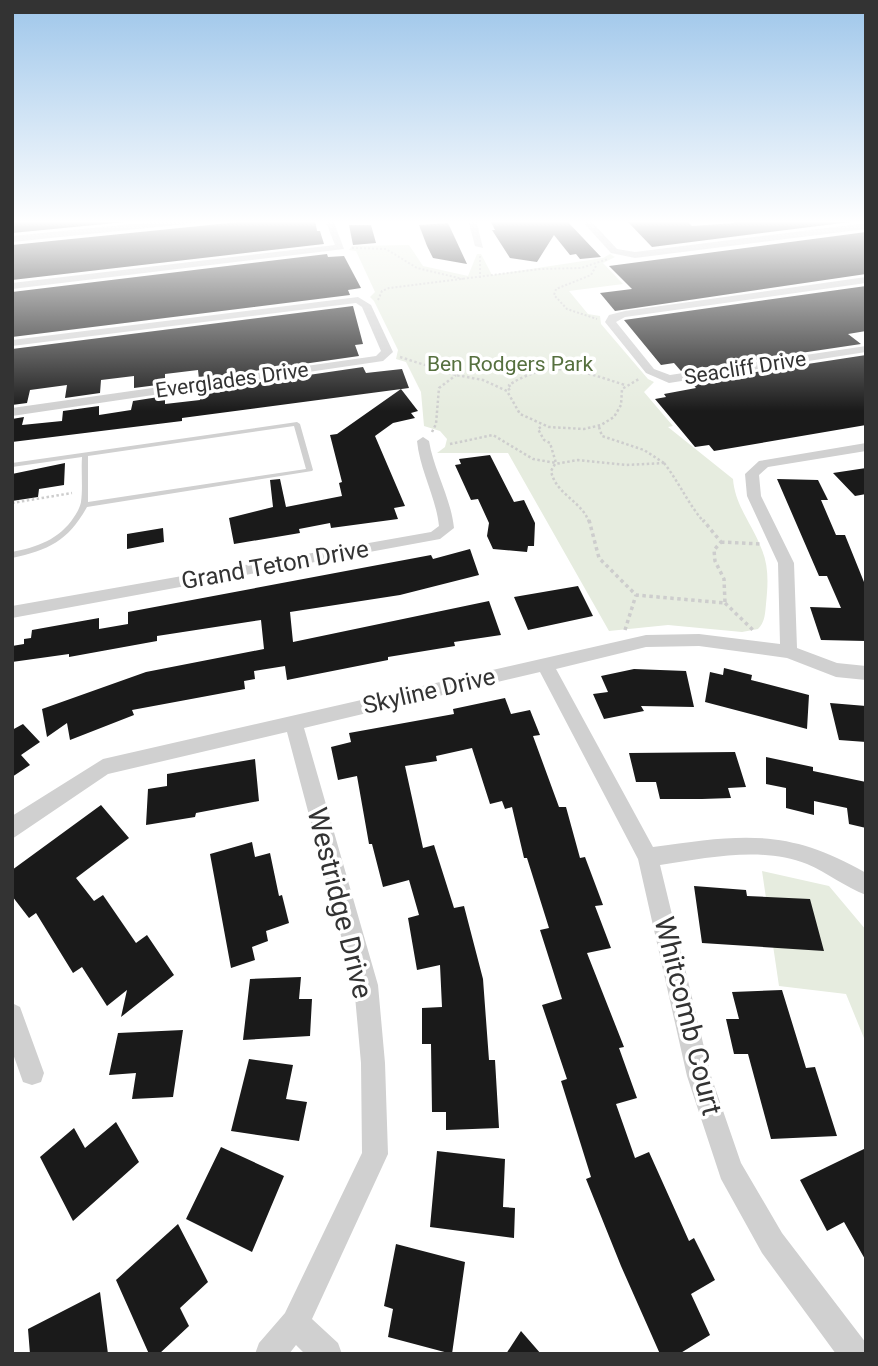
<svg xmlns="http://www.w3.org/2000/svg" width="878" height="1366" font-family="Roboto,sans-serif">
	<rect width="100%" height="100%" fill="#fff"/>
	<path fill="#e6ecdf" d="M409 245 423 266 468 276 477 254H481L492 275 603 258 610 254 615 257 603 263 623 284 569 291 588 314 600 316 601 324 648 379 654 382 644 392 673 426 668 427 733 479C735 506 753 525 762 550 769 567 768 585 766 604 765 614 765 622 758 629L742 632 668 625 609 631 508 453H437L445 447 447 439 440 431 424 426 421 392 406 362 396 359 398 350 374 301 370 297 375 292 356 251 349 250 352 246Z
		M762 871 829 886 866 930V1043L846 994 779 986Z"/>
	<path fill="#1a1a1a" d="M30 220H146L12 233V221Z
		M258 220H315L317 231H320L324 244 12 280V245Z
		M490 220H566L601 257 580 259 576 254 570 255 554 235 537 262 510 258 492 230H495Z
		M626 220H686L692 226 735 223 732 220H866L652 247Z
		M448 223 467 264 433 258 427 246 419 225Z
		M349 225H371L376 243 353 245Z
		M866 232V274L615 311 600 293 632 289 609 266Z
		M327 254 328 257 344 256 361 288 348 290 350 295 12 337V292Z
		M866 286V331L848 334 861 344 681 371 674 363 661 365 624 320Z
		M353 306 363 344 355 345 359 356 199 379 198 370 165 374V384L134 388V376L101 380 100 393 65 398 67 385 30 390 27 403 12 405V349Z
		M866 355V425L714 451 709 445 695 447 655 399 666 397 664 394 696 388 691 382Z
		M363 367 366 373 402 369 409 388 182 418V421L12 442V419L24 417 22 425 62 421 63 411 99 406V415L131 410 133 401 165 396V404L200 400 199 391Z
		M401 389 418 411 411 413 415 418 393 423 375 436 405 506 394 508 398 519 331 528 330 523 299 529 300 533 234 544 229 518 273 507 270 480 280 479 286 507 342 496 339 483 342 482 330 435 337 434Z
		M490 455 514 502 524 500 535 523 534 546H528L527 552 493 549 487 536 489 523 478 499 471 500 455 465 461 464 459 459Z
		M65 463 64 485 39 489 38 497 12 501V474Z
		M866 468V494L855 496 833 473Z
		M777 479 818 480 828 500H821L836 535H845L866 587V641L821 640 810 607 841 608 827 576H819Z
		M163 528 164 542 127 549V534Z
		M470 549 479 575 400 595 290 612 293 642 489 601 501 635 454 642 455 646 388 657V660L287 680 285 666 254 671 255 679 244 681 245 689 132 710 134 715 70 740 67 723 47 737 42 709 146 672 264 649 261 620 157 636V641L69 657V654L12 662V646L24 644V639L31 638 32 630 99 618V629L128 624V612L431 555 433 559Z
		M578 586 593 616 528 630 514 597Z
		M724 668 752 675 751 680 809 695 807 729 705 702 710 672 723 675Z
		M634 669 686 671 694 707 641 706 644 711 604 719 593 694 608 692 601 676Z
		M505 698 511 714 530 710 540 735 533 736 559 807H566L580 858 585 857 603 905 595 906 611 948 587 953 624 1047 619 1048 637 1098 616 1104 635 1158 649 1152 689 1241 694 1238 715 1280 691 1294 710 1335 679 1354H660L621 1266 586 1179 591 1177 561 1081 567 1079 542 1005 562 999 540 930 549 928 527 858H524L512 807 505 809 502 801 490 804 472 748 436 756 437 761 405 766 423 848 434 845 454 908 464 906 483 979 489 1060H495L499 1128 446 1130V1112H432L431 1044H422V1008L442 1007 440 965 417 970 408 918 419 915 409 880 383 887 372 844H369L357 776 338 780 331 747 351 742 349 733 454 714 453 709Z
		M830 703 866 706V742L839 740Z
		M23 724 40 742 21 755 30 765 12 777V730Z
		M735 752 746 787 728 788 731 798 702 799H660L656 782H636L629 753Z
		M766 757 813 767V771L866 782V828L849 824 847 808 814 801V815L786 808V788L766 784Z
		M255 759 259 801 196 813 195 817 146 825 148 789 167 786V774Z
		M101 805 129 838 76 878 94 901 103 895 136 943 147 935 174 975 121 1017 127 990 107 1006 82 967 73 973 36 913 29 918 12 896V870Z
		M252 842 255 857 270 853 279 896 282 895 289 923 266 931 268 941 252 947 255 960 231 968 210 854Z
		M694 886 746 890 747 896 810 899 824 951 702 943Z
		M301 977 299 999H312L310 1036 243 1040 250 979Z
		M782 990 806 1068 815 1067 837 1136 771 1139 748 1054H734L726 1019H739L732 992Z
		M183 1030 173 1097 132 1099 136 1073 109 1075 118 1033Z
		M249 1059 293 1065 286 1099 307 1102 299 1141 231 1131Z
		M116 1122 139 1162 73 1221 40 1157 74 1128 85 1148Z
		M221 1147 284 1176 252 1252 186 1219Z
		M866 1148V1261L844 1222 827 1231 800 1180Z
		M437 1151 505 1159 503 1207 515 1208 514 1238 430 1227Z
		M178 1224 208 1282 180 1308 189 1326 159 1354H149L116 1280Z
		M396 1244 465 1262 452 1354 388 1337 393 1309 384 1306Z
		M100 1292 108 1354H30L28 1329Z
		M521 1331 541 1354H506Z"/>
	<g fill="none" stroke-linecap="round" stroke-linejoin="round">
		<path stroke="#cdcdcd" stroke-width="2" stroke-dasharray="2 2" stroke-linecap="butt" d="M352 248 386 249 417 268 463 279
			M480 256V278
			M596 266 591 275 556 289 554 295 567 309 597 319
			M378 300 382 291 389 288 540 269 581 268 608 259"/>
		<path stroke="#cdcdcd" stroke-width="2.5" stroke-dasharray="2.5 2.5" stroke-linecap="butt" d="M400 357 456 375 483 380 507 391 520 414 549 427 584 429 601 425 614 417 621 405 622 389 639 379
			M508 390 511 388 509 385C551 358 581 371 625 385
			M599 427 602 436 644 450 664 463
			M432 432 436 424 439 388 456 375
			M450 444 493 435 533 459 556 463 550 443 544 440 538 429 542 426
			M664 463C679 482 688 504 704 522
			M12 503 72 493
			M589 522C581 500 556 495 551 471L555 464 578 460 626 465 664 463"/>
		<path stroke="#cdcdcd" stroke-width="3.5" stroke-dasharray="3.5 3.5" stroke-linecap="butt" d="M589 520 599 558 636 595 725 603 724 579 715 561 714 550 721 542 703 520
			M721 542 761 544
			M725 603 754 631
			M625 630 636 595"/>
		<path fill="#d0d0d0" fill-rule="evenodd" d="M297 422 300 424 313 470 312 471 87 507C68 541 49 550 12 558V552C37 547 59 540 74 517 77 513 80 507 81 502 83 488 81 472 82 457L12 467V463ZM294 426 306 469 88 502V456Z"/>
		<path fill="#d0d0d0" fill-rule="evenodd" d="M171 220H200L196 223 12 242V236Z
			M325 220H333L344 249 12 289V283L335 245Z
			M468 220H476L483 248 475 246Z
			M581 220H590L617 249 635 252 866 223V229L635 258 611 253Z
			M866 277V283L625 317 616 322 654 369 670 375 866 346V352L669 383 646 373 605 322 609 315 625 311Z
			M358 297 371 305 393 352 383 361 12 416V408L376 356 381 351 362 307 356 303 12 346V340Z
			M423 437 429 441C434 471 451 498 454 528L440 539 12 618V606L431 532 439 526C436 497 420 471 417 441Z
			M866 443V451L768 467 759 475 761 496 794 563 797 648 837 663 866 666V680L836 677 787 658 699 646 646 647 556 669 653 847C740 835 787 827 866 873V895C845 887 828 873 807 864 761 846 708 858 660 865L711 1076 741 1163 782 1233 866 1343V1354H836L762 1253 721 1179 687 1076 638 859 540 672 304 728 378 985 385 1063 388 1154 312 1319 338 1343 342 1354H305L296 1345 289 1354H255L259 1343 285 1313 362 1153 361 1063 354 985 287 732 108 774 12 839V816L103 759 646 635 699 634 780 644 778 563 747 496 745 474 759 461Z
			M12 1003 20 1007 44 1073 41 1082 32 1085 23 1082 12 1051Z"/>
	</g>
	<linearGradient id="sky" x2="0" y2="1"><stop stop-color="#9ec6ea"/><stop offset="0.54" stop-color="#fff"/><stop offset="1" stop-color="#fff" stop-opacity="0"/></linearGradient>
	<rect width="878" height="411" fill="url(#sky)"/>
	<g text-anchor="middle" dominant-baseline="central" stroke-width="7" stroke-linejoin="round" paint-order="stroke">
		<g font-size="21" fill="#56703f" stroke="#fff">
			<text x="510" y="364">Ben Rodgers Park</text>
		</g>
		<g font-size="21" fill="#333" stroke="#fff">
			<text transform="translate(745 368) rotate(-9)">Seacliff Drive</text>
			<text transform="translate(232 380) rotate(-8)">Everglades Drive</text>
		</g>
		<g font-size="24" fill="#333" stroke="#fff">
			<text transform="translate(275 565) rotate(-10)">Grand Teton Drive</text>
			<text transform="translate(429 691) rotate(-13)">Skyline Drive</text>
		</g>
		<g font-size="28" fill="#333" stroke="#fff">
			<text transform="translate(340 903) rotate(76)">Westridge Drive</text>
			<text transform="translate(688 1016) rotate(76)">Whitcomb Court</text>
		</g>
	</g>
	<rect width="878" height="1366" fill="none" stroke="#333333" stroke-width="28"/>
</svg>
